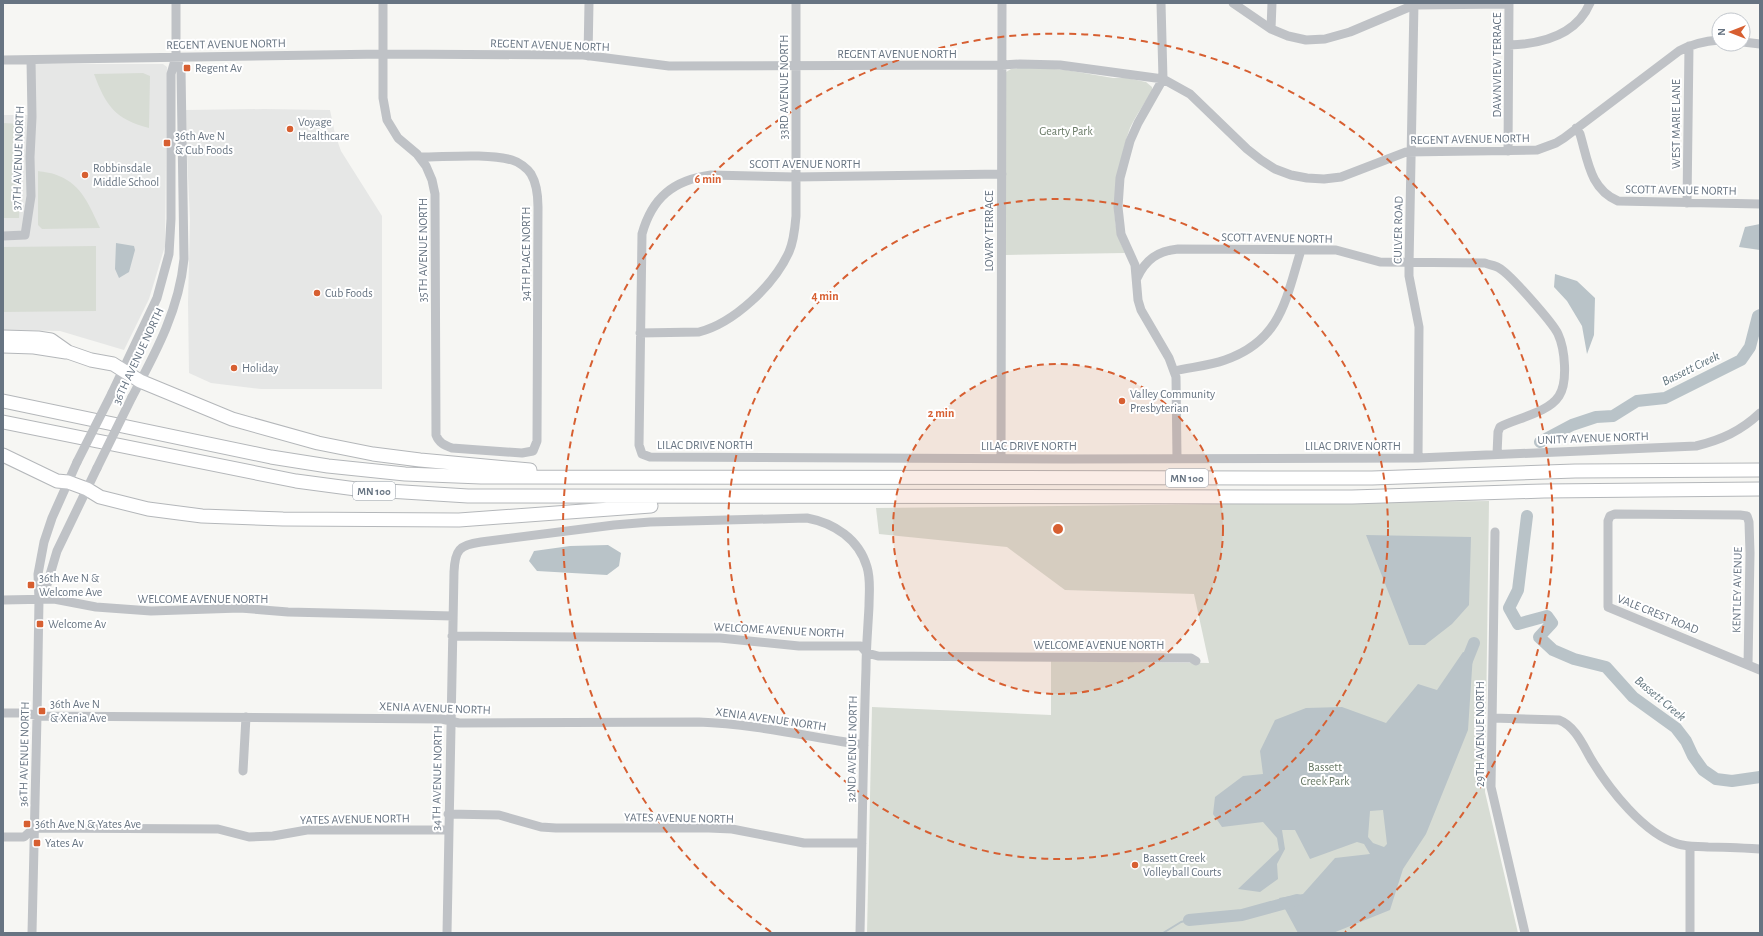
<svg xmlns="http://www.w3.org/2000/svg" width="1763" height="936" font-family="'Alegreya Sans',sans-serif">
	<rect width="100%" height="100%" fill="#f6f6f3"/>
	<path fill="#e6e7e6" d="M34 64H163L167 67 165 246 149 299 124 350 60 331 3 330V115H35Z
		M264 109 330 110 335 134 341 151 382 216V389H261L211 383 189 373 188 303 190 220 185 110Z"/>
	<path fill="#d7dcd4" d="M1032 67 1066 70 1113 78H1127L1146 82 1152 87V91C1145 103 1136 115 1130 128 1125 141 1122 155 1120 169 1114 201 1110 223 1125 253L1005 255 1006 72 1011 69Z
		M143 73 150 76 149 128C115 119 106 106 94 74Z
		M3 123 24 124 19 218H3Z
		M38 171C44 172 53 173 59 176 82 185 90 207 100 228L42 229 38 225Z
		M96 246V311L3 312V247Z
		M1489 501 1485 792 1518 933H867L872 707 1051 715V661L1209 663 1194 594 1065 590 1007 547 879 534 876 508Z"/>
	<path fill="#b9c3c8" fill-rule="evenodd" d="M1760 224V250L1739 247 1745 227Z
		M116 243 134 246 135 250 129 272 119 278 115 269Z
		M1555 274 1577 281 1595 298 1594 335 1587 354 1582 326 1567 301 1554 287Z
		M1366 535 1471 537 1469 605 1452 624 1425 645H1409Z
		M608 545 621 553 619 566 607 575 537 571 529 561 534 551 570 546Z
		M1463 652 1473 654 1468 730 1426 834 1403 869 1390 910 1333 933H1298L1279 898 1303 894 1335 858 1370 854 1364 844 1357 842 1310 859 1295 830H1282L1285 849 1277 864 1278 879 1260 892 1238 889 1279 850 1277 838 1263 822 1222 827 1213 814 1215 797 1243 776 1263 774 1260 751 1275 720 1306 708 1342 707 1386 723 1418 684 1437 690ZM1383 810 1387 844 1384 847 1373 843 1368 837 1370 811Z"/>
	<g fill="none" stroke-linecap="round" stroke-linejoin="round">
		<path stroke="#b9c3c8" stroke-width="2" d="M1163 933 1181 922 1189 920"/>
		<path stroke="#b9c3c8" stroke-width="12" d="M1540 442 1572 425 1596 417 1613 416 1637 401 1665 398 1741 360 1750 347 1758 316 1760 315
			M1527 516 1518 590 1509 608 1518 624 1547 616 1552 623 1539 637 1553 650 1574 659 1606 667 1633 697 1676 728 1686 741 1693 756 1703 770 1716 779 1732 781 1760 777
			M1464 668 1474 643
			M1189 920 1242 915 1297 900"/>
		<defs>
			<path id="highway" d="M3 337 38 338 51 340 68 352 91 360 113 364 140 381 232 419 318 443 373 454 420 460 530 470
				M3 346 34 347 66 352
				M3 401 271 457 328 466 405 474 481 477 1372 478 1575 471 1760 470
				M3 422 296 481 356 489 468 496 1352 497 1544 491 1760 489
				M3 455 57 481 68 482 87 489 100 497 148 509 202 516 283 519 459 520 651 506"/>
		</defs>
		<use href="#highway" stroke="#b4b7ba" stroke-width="15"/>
		<path stroke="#bfc2c6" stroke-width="9" d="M383 3V98L387 120 398 138 417 154 426 166 432 180 435 194 436 435C439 443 444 445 452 448L522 453 533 451 537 441 538 207C538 196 537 184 531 174 527 168 519 162 512 160 486 153 447 157 420 157
			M1161 3 1163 79 1138 123 1130 141 1120 178 1118 207 1121 234 1135 265 1138 300 1141 310 1169 358 1176 377 1177 458
			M1233 3 1271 29 1288 36 1306 40 1325 39 1350 32 1414 5 1509 4
			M1414 3 1409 265V276L1419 327 1418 458
			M1271 29 1272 3
			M1743 42 1760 44
			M1509 45C1541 44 1576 36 1590 3
			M588 56 589 3
			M3 60 383 54 583 55 669 66 1002 65 1020 64 1060 65 1163 79 1190 94 1247 149 1261 160 1275 169 1291 175 1307 178 1324 179 1341 177 1406 152 1537 150 1556 143 1564 138 1679 51C1692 44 1704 41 1719 40
			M1576 128 1580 134C1588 161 1590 189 1618 201L1760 204
			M1508 151 1509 3
			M1002 174 795 177 711 175C673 180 652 198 642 234L639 445 642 454 650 457 1065 459 1418 458 1696 446C1721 440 1741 431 1760 413
			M1687 203 1689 46
			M3 236 25 235 31 196 30 157 32 117 31 60
			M1137 278C1146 259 1158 251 1178 249L1336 250 1380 262 1485 263C1489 265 1495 265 1499 268 1509 273 1553 323 1558 334 1565 349 1568 382 1559 396 1548 413 1517 418 1500 427L1498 432 1497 454
			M640 333 699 332C734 323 774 285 789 252 794 241 795 228 796 216V3
			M1174 371C1191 367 1209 366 1225 360 1281 341 1286 299 1301 250
			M112 393 157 298 169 254 171 219V74L176 57V3
			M132 397C156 352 179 310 184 259L181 70 176 57
			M1001 458 1002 3
			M1495 532 1491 787 1525 933
			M3 600 54 599 96 607 151 611 240 608 288 612 453 616
			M39 600 46 588 57 551 97 468
			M452 636 720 638 799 646H861L867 653 878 656 1191 658 1196 661
			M1748 665 1750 553 1749 522 1747 516 1740 515 1615 514 1610 516 1608 521V607L1760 670
			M3 713H27L37 716 442 719 459 723 699 722C755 724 809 737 864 745
			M1492 718 1559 720C1575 726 1583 745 1591 759 1609 789 1644 834 1678 844 1688 847 1698 846 1708 847 1726 847 1743 848 1760 849
			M243 771 246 717
			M448 814 499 815 541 827 556 828H709L732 829 804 843H862
			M3 837H24L34 828 218 829 249 837 273 836 307 830H448
			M32 933 37 716 39 600 38 574 44 542 52 518 77 462
			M447 933 454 572C455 550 459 545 481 542L614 525 650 522 807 518C834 523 859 539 867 567 871 580 869 593 869 606 868 627 866 648 866 669 863 757 862 845 860 933
			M1690 933V847"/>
		<use href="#highway" stroke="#fff" stroke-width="13"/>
		<path stroke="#bfc2c6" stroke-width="9" d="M77 462 112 393
			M97 468 132 397"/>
	</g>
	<circle cx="1058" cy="529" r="165" fill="#d75f31" fill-opacity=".12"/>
	<g fill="none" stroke="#d75f31" stroke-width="2" stroke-dasharray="7 5">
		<circle cx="1058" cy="529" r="165"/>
		<circle cx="1058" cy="529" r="330"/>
		<path d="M771 932A495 495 0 1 1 1345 932"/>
	</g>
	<g fill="#d75f31" stroke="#fff" stroke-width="1.5">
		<rect x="183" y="64" width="8" height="8" rx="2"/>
		<circle cx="290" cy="129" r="4"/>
		<rect x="163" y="139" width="8" height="8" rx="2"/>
		<circle cx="85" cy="175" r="4"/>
		<circle cx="317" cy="293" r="4"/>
		<circle cx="234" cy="368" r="4"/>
		<circle cx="1122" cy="401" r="4"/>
		<rect x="27" y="581" width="8" height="8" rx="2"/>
		<rect x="36" y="620" width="8" height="8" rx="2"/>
		<rect x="38" y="707" width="8" height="8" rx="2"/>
		<rect x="23" y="820" width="8" height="8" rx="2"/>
		<rect x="33" y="839" width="8" height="8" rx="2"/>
		<circle cx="1135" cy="865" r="4"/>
	</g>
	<g text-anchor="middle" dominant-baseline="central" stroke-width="4" stroke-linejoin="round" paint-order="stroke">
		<g fill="#fff" stroke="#959ea8" stroke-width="1">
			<rect x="1166" y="469" width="42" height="18" rx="3"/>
			<rect x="353" y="482" width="42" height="18" rx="3"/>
		</g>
		<g font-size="11" font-weight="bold" fill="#677482">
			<text x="1187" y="478">MN 100</text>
			<text x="374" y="491">MN 100</text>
		</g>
		<g font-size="12" fill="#677482" stroke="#fff">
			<text transform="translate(226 44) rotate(-1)">REGENT AVENUE NORTH</text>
			<text transform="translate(550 45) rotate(2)">REGENT AVENUE NORTH</text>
			<text x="897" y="54">REGENT AVENUE NORTH</text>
			<text transform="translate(1497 65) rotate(-90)">DAWNVIEW TERRACE</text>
			<text transform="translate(784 87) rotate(-90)">33RD AVENUE NORTH</text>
			<text transform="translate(1676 124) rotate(-90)">WEST MARIE LANE</text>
			<text transform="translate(1470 139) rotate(-1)">REGENT AVENUE NORTH</text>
			<text transform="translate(18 158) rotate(-88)">37TH AVENUE NORTH</text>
			<text x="805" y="164">SCOTT AVENUE NORTH</text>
			<text transform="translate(1681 190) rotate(1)">SCOTT AVENUE NORTH</text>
			<text transform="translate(1398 230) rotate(-89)">CULVER ROAD</text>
			<text transform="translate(989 231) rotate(-90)">LOWRY TERRACE</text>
			<text transform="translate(1277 238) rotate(1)">SCOTT AVENUE NORTH</text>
			<text transform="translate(423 250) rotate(-90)">35TH AVENUE NORTH</text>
			<text transform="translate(526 254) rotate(-90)">34TH PLACE NORTH</text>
			<text transform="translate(138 356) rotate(-65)">36TH AVENUE NORTH</text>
			<text transform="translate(1593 438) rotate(-2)">UNITY AVENUE NORTH</text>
			<text x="705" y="445">LILAC DRIVE NORTH</text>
			<text x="1029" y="446">LILAC DRIVE NORTH</text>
			<text x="1353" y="446">LILAC DRIVE NORTH</text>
			<text transform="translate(1737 590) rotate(-89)">KENTLEY AVENUE</text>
			<text x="203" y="599">WELCOME AVENUE NORTH</text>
			<text transform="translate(1658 614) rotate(22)">VALE CREST ROAD</text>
			<text transform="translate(779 630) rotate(3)">WELCOME AVENUE NORTH</text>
			<text x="1099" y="645">WELCOME AVENUE NORTH</text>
			<text transform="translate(435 708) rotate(2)">XENIA AVENUE NORTH</text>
			<text transform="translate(771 719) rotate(8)">XENIA AVENUE NORTH</text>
			<text transform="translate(1480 734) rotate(-90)">29TH AVENUE NORTH</text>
			<text transform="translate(852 749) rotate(-89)">32ND AVENUE NORTH</text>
			<text transform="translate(24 754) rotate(-89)">36TH AVENUE NORTH</text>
			<text transform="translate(437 778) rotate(-89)">34TH AVENUE NORTH</text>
			<text transform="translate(679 818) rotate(1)">YATES AVENUE NORTH</text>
			<text transform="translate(355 819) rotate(-1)">YATES AVENUE NORTH</text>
		</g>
		<g font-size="12" fill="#677482" stroke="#fff" text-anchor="start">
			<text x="195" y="68">Regent Av</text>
			<text x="298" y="122">Voyage<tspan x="298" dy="14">Healthcare</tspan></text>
			<text x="175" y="136">36th Ave N<tspan x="175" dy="14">&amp; Cub Foods</tspan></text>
			<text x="93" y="168">Robbinsdale<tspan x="93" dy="14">Middle School</tspan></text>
			<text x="325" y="293">Cub Foods</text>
			<text x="242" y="368">Holiday</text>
			<text x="1130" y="394">Valley Community<tspan x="1130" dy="14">Presbyterian</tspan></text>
			<text x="39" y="578">36th Ave N &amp;<tspan x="39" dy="14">Welcome Ave</tspan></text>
			<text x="48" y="624">Welcome Av</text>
			<text x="50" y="704">36th Ave N<tspan x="50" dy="14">&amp; Xenia Ave</tspan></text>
			<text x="35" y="824">36th Ave N &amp; Yates Ave</text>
			<text x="45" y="843">Yates Av</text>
			<text x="1143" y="858">Bassett Creek<tspan x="1143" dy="14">Volleyball Courts</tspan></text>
		</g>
		<g font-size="12" fill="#687965" stroke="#fff">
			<text x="1066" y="131">Gearty Park</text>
			<text x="1325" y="767">Bassett<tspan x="1325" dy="14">Creek Park</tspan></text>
		</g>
		<g font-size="13" font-style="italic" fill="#63767f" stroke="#fff">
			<text transform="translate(1691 369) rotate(-26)">Bassett Creek</text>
			<text transform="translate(1660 699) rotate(40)">Bassett Creek</text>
		</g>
	</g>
	<circle cx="1058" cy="529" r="6" fill="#d75f31" stroke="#fff" stroke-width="2"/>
	<g font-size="12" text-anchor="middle" font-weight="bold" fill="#d75f31" stroke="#fff" stroke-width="4" stroke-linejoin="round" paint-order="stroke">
		<text x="708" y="183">6 min</text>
		<text x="825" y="300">4 min</text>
		<text x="941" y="417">2 min</text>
	</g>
	<rect width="1763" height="936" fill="none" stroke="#677482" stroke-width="8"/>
	<g transform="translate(1731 32) rotate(270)"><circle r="19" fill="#ffffff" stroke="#c2c7cd"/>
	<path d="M0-3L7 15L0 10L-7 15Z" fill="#d75f31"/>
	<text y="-6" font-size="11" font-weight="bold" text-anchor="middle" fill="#677482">N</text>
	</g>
</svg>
